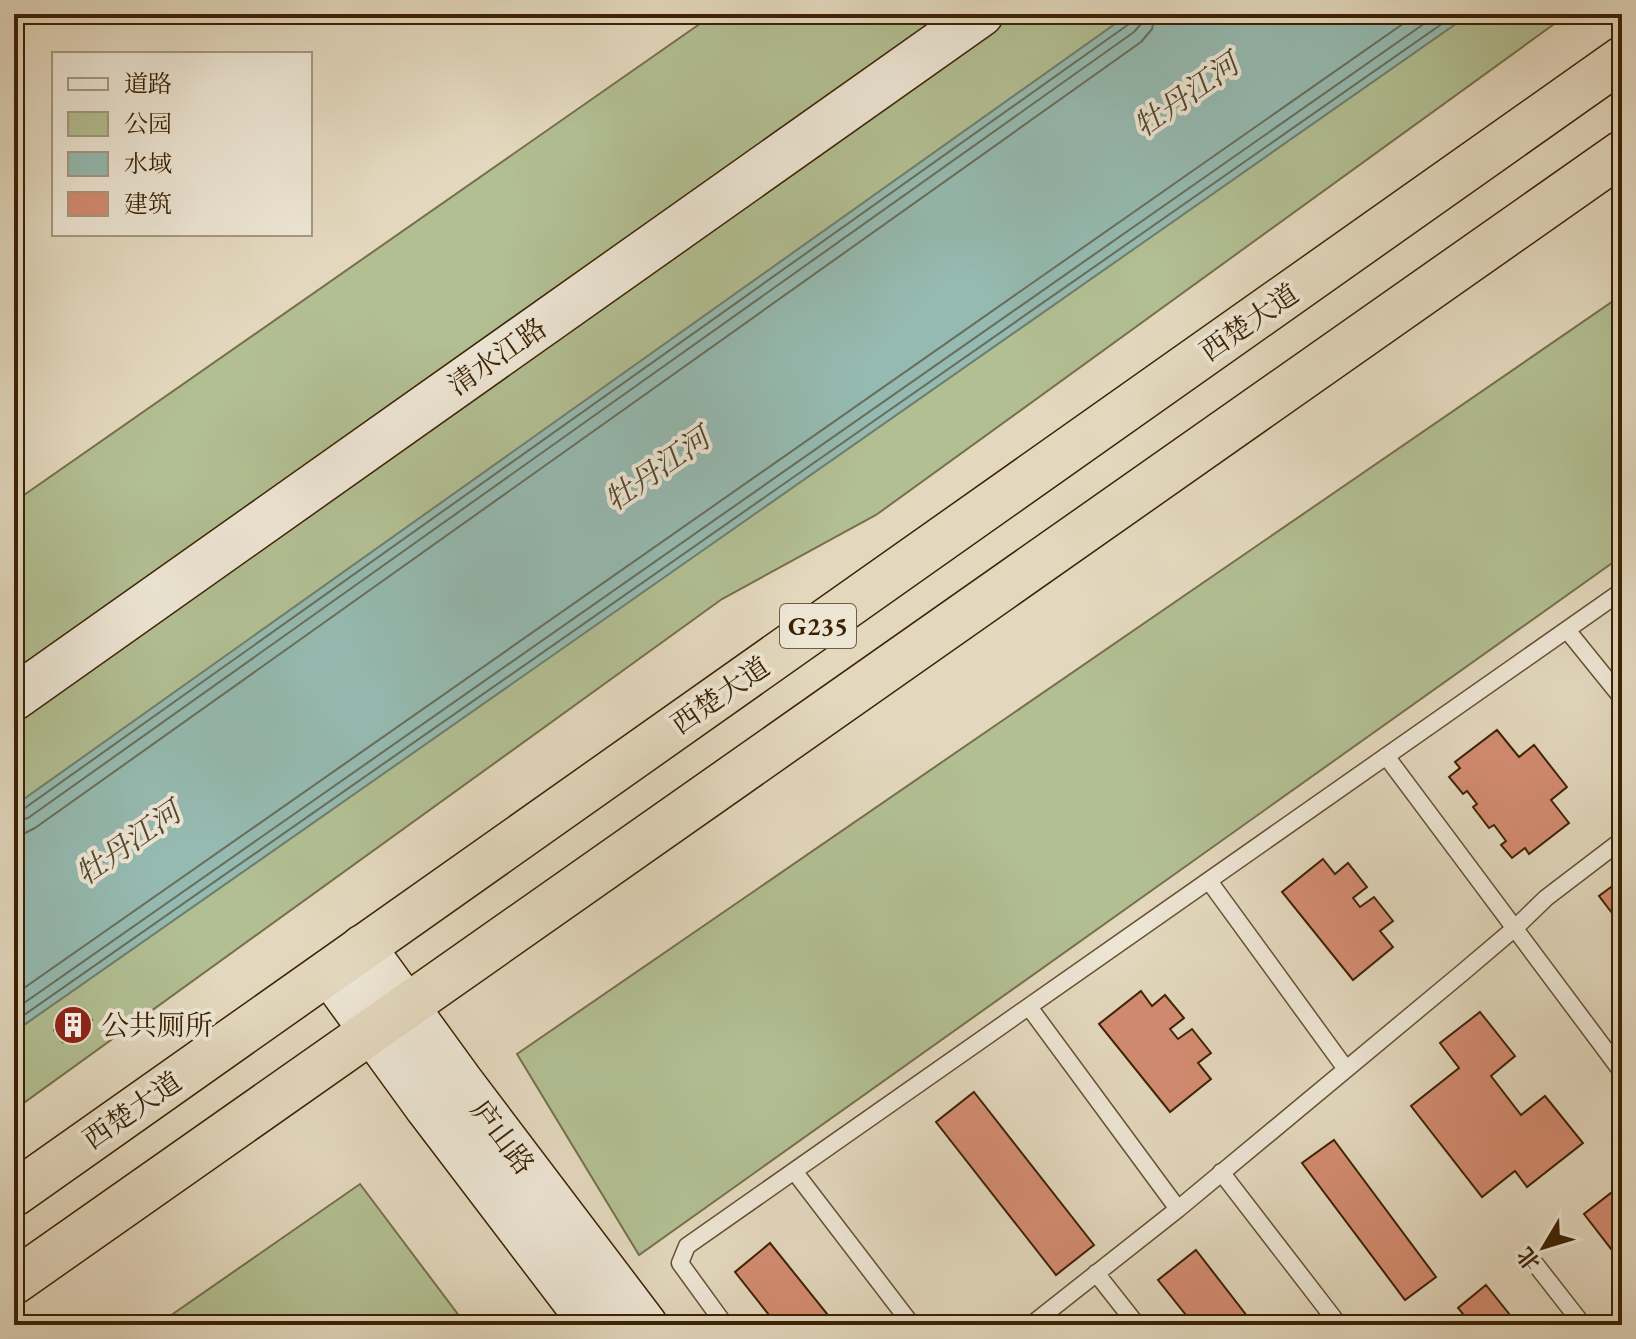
<svg xmlns="http://www.w3.org/2000/svg" width="1636" height="1339" font-family="'EB Garamond','Noto Serif SC',serif">
	<rect width="100%" height="100%" fill="#e3d8be"/>
	<filter id="stains"><feTurbulence type="fractalNoise" baseFrequency=".0025" numOctaves="4"/><feColorMatrix values="0 0 0 0 .2 0 0 0 0 .09 0 0 0 0 .02 0 0 0 .5 -.17"/></filter>
	<radialGradient id="worn" r=".72"><stop offset=".6" stop-color="#630" stop-opacity="0"/><stop offset="1" stop-color="#630" stop-opacity=".3"/></radialGradient>
	<path fill="#b2bf93" stroke="#77704a" stroke-width="2" d="M714 14H1568L876 515 722 599 14 1110V502Z
		M1622 295V556L639 1255 517 1054Z
		M360 1184 466 1325H157Z"/>
	<path fill="#95bab1" stroke="#717d6b" stroke-width="2" d="M1129 14H1470L14 1032V806Z"/>
	<g fill="none" stroke-linecap="round" stroke-linejoin="round">
		<path stroke="#686e5a" stroke-width="2" d="M14 812 22 810 1129 24 1132 20 1133 14
			M14 822 28 818 1134 32 1141 24 1143 14
			M14 834 25 833 35 828 1141 42 1152 29 1155 14
			M14 995 1417 14
			M14 1010 1438 14
			M14 1022 1456 14"/>
	</g>
	<path fill="#d48c72" stroke="#3c2202" stroke-width="2" d="M1497 730 1519 757 1534 745 1567 787 1551 800 1569 823 1529 854 1525 848 1512 858 1501 845 1506 841 1494 825 1489 828 1473 807 1477 804 1467 791 1463 794 1449 777 1460 768 1455 762Z
		M1323 859 1335 874 1348 863 1367 887 1353 898 1360 907 1374 897 1393 921 1380 931 1393 947 1353 980 1282 892Z
		M1622 879V926L1599 896Z
		M1141 991 1152 1006 1165 995 1184 1018 1170 1029 1178 1039 1192 1029 1211 1053 1198 1063 1211 1079 1170 1112 1099 1024Z
		M83 1009 92 1020 63 1042 54 1030Z
		M1480 1012 1515 1056 1491 1076 1521 1115 1545 1096 1583 1143 1527 1187 1515 1171 1482 1197 1411 1106 1459 1068 1440 1043Z
		M974 1092 1094 1245 1056 1275 936 1122Z
		M1334 1140 1436 1277 1405 1300 1302 1163Z
		M1616 1189 1622 1196V1263L1584 1214Z
		M770 1243 836 1325H777L735 1272Z
		M1196 1250 1254 1325H1194L1158 1280Z
		M1486 1285 1518 1325H1472L1458 1308Z"/>
	<g fill="none" stroke-linecap="round" stroke-linejoin="round">
		<defs>
			<path id="lane" d="M1567 630 1622 698
				M1386 756 1622 1072
				M1209 881 1346 1069
				M1029 1007 1178 1209
				M794 1171 912 1325
				M1221 1172 1339 1325
				M1533 1261 1583 1325
				M1096 1273 1137 1325
				M725 1325 680 1263 687 1246 1622 591
				M1031 1325 1178 1209 1462 973 1515 928 1546 898 1622 840"/>
			<path id="secondary" d="M14 698 981 14
				M363 947 461 1082 645 1325
				M329 972 427 1107 593 1325"/>
			<path id="highway" d="M14 1194 1622 59
				M14 1282 1622 153"/>
		</defs>
		<use href="#lane" stroke="#665031" stroke-width="19"/>
		<use href="#secondary" stroke="#3c2202" stroke-width="47"/>
		<use href="#highway" stroke="#3c2202" stroke-width="47"/>
		<use href="#lane" stroke="#ede6d5" stroke-width="16"/>
		<use href="#secondary" stroke="#ede6d5" stroke-width="44"/>
		<use href="#highway" stroke="#e3d8be" stroke-width="44"/>
	</g>
	<defs>
		<symbol id="building-disc" viewBox="-11 -11 22 22"><circle r="9.5" fill="#8f2418" stroke="#ede6d5"/><path d="M-4-6H4V6H1V3H-1V6H-4ZM-2.5-4.3h1.7v1.8h-1.7ZM.8-4.3h1.7v1.8H.8ZM-2.5-1h1.7V.8h-1.7ZM.8-1h1.7V.8H.8Z" fill="#fff"/></symbol>
	</defs>
	<g fill-rule="evenodd">
		<use href="#building-disc" x="51" y="1003" width="44" height="44"/>
	</g>
	<g text-anchor="middle" dominant-baseline="central" stroke-width="8" stroke-linejoin="round" paint-order="stroke">
		<rect fill="#ede6d5" stroke="#715d41" stroke-width="2" x="780" y="604" width="76" height="44" rx="6"/>
		<g font-size="26" font-weight="bold" fill="#3c2202">
			<text x="818" y="626">G235</text>
		</g>
		<g font-size="28" fill="#3c2202" stroke="#ede6d5">
			<text transform="translate(1249 322) rotate(-35)">西楚大道</text>
			<text transform="translate(497 356) rotate(-35)">清水江路</text>
			<text transform="translate(720 695) rotate(-35)">西楚大道</text>
			<text transform="translate(132 1110) rotate(-35)">西楚大道</text>
			<text transform="translate(503 1137) rotate(53)">庐山路</text>
		</g>
		<g font-size="28" fill="#3c2202" stroke="#ede6d5" text-anchor="start">
			<text x="101" y="1025">公共厕所</text>
		</g>
		<g font-size="30" font-style="italic" fill="#52482e" stroke="#ede6d5">
			<text transform="translate(1186 95) rotate(-35)">牡丹江河</text>
			<text transform="translate(657 469) rotate(-35)">牡丹江河</text>
			<text transform="translate(128 843) rotate(-35)">牡丹江河</text>
		</g>
	</g>
	<rect width="1636" height="1339" fill="none" stroke="#e3d8be" stroke-width="48"/>
	<rect x="16" y="16" width="1604" height="1307" fill="none" stroke="#3c2202" stroke-width="4"/>
	<rect x="24" y="24" width="1588" height="1291" fill="none" stroke="#3c2202" stroke-width="2"/>
	<rect x="52" y="52" width="260" height="184" fill="#ede6d5" stroke="#a69881" stroke-width="2"/>
	<rect x="68" y="78" width="40" height="12" fill="#ede6d5" stroke="#a69881" stroke-width="2"/>
	<text x="124" y="92" font-size="24" fill="#3c2202">道路</text>
	<rect x="68" y="112" width="40" height="24" fill="#b2bf93" stroke="#a69881" stroke-width="2"/>
	<text x="124" y="132" font-size="24" fill="#3c2202">公园</text>
	<rect x="68" y="152" width="40" height="24" fill="#95bab1" stroke="#a69881" stroke-width="2"/>
	<text x="124" y="172" font-size="24" fill="#3c2202">水域</text>
	<rect x="68" y="192" width="40" height="24" fill="#d48c72" stroke="#a69881" stroke-width="2"/>
	<text x="124" y="212" font-size="24" fill="#3c2202">建筑</text>
	<g transform="translate(1544 1247) rotate(232)" stroke="#ede6d5" stroke-width="6" paint-order="stroke">
	<path d="M0-6L14 30L0 20L-14 30Z" fill="#3c2202"/>
	<text y="-12" font-size="22" font-weight="bold" text-anchor="middle" fill="#3c2202">北</text>
	</g>
	<rect width="100%" height="100%" filter="url(#stains)"/>
	<rect width="100%" height="100%" fill="url(#worn)"/>
</svg>
